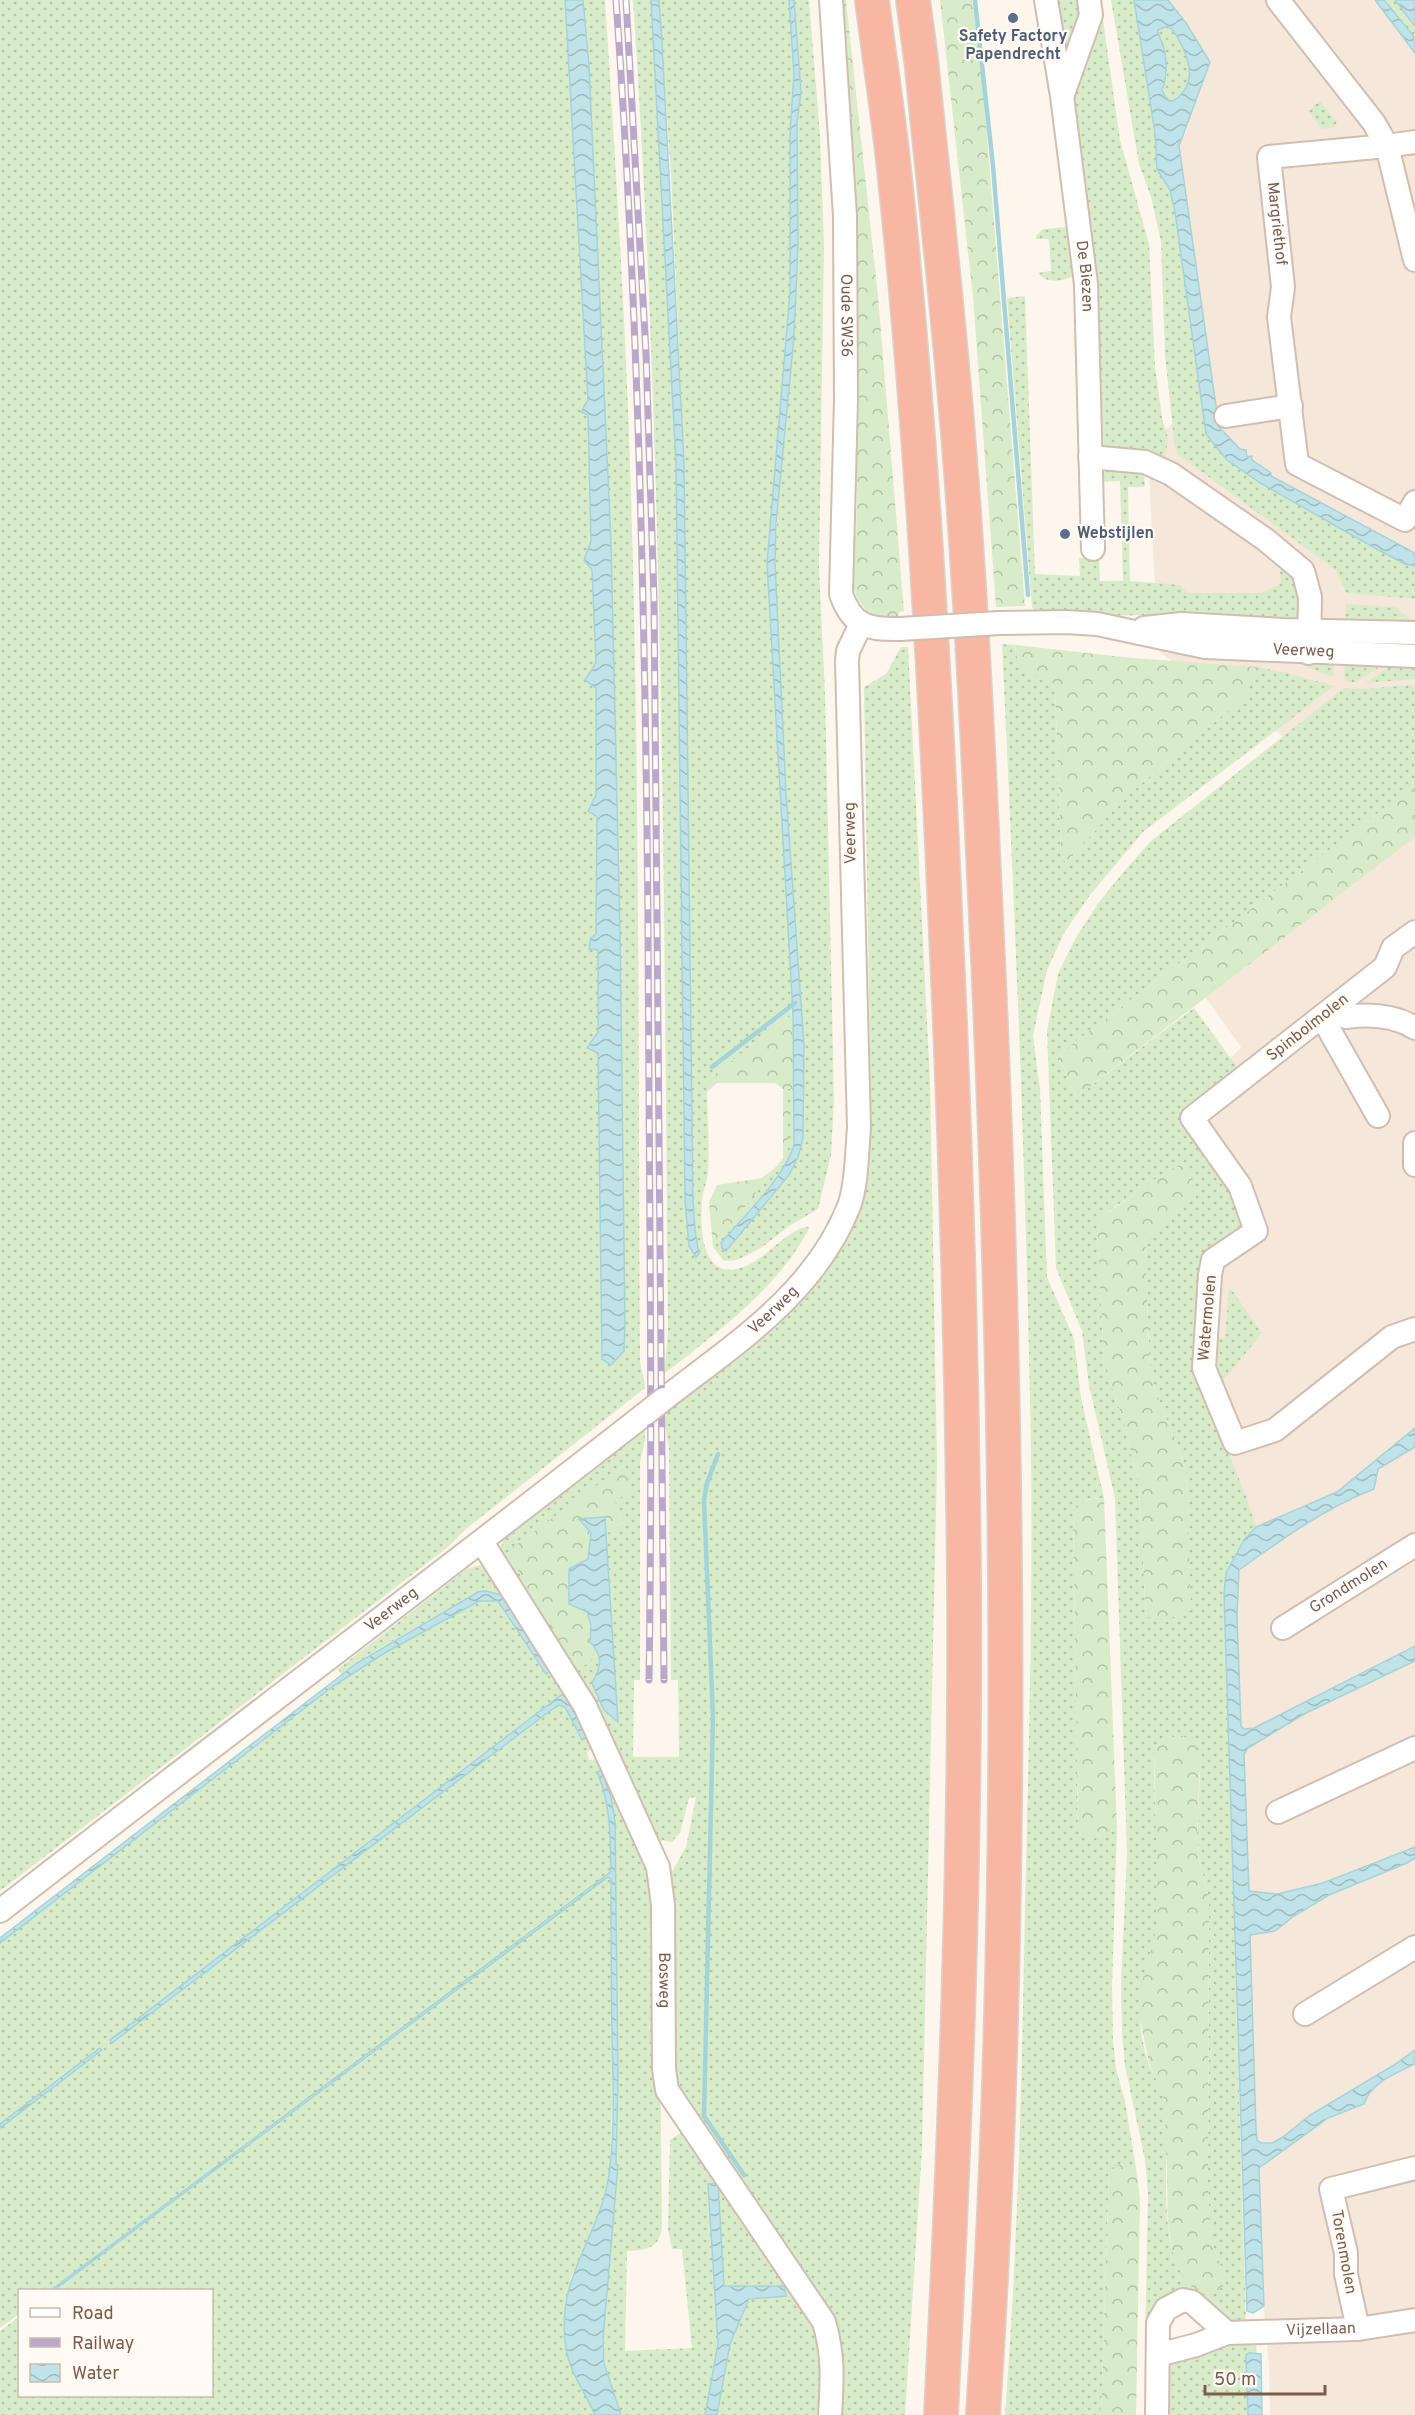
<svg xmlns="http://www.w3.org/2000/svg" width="1415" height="2415" font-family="Overpass,sans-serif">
	<defs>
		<pattern id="grass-dots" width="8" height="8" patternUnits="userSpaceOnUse" patternTransform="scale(1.5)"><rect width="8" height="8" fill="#d8ecc9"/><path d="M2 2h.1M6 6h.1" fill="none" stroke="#b4c2a5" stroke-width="1.8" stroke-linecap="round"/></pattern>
		<pattern id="forest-crowns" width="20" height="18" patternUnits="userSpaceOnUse" patternTransform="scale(1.5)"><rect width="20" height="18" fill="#d8ecc9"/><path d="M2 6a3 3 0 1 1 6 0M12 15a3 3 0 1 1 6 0" fill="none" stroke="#b4c2a5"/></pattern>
		<pattern id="water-waves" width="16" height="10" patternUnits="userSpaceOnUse" patternTransform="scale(1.5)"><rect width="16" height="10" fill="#bfe3e8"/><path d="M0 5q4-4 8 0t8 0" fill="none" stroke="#a0bbbe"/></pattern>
	</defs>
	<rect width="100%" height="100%" fill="#fdf6ec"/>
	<path fill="#f5e8da" d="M1166 0H1415V2415H1270L1269 2368 1243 2061 1224 1768 1186 1106 1241 1047 1191 977 1380 802 1159 652 1147 443 1210 397 1172 141 1194 36Z"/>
	<path fill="url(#grass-dots)" fill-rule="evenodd" d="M0 0H565L588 400 581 412 588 415 591 541 584 560 592 570 596 663 585 680 596 688V795L588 811 597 817 596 934 591 938 589 949 598 950V1032L587 1048 598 1052 602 1359 611 1365 624 1351 620 932 611 542 589 66 583 0H605C615 155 625 310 630 464 640 763 638 1062 640 1361 641 1371 645 1378 645 1388L467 1528 448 1547 0 1891Z
		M633 0H651L676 463 685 1200 689 1246 698 1256 699 1250 695 1230 693 1201 684 462 671 175 659 0H789L794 74 790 133V292L767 563 793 1014 707 1080C707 1111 710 1143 708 1173 707 1182 703 1190 702 1200 699 1239 705 1292 757 1260 771 1251 795 1225 810 1227 777 1290 719 1330 664 1374L668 1333C664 888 663 444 633 0Z
		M794 0H809L820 136 824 246 819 568 825 694 834 1098 831 1155 818 1209 789 1226 761 1248 737 1260 724 1261 713 1247 783 1158 788 1146V1089H794V1137L791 1155 726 1251 789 1175 798 1157 803 1138 804 1045 786 793 775 563 779 484 794 337 798 244 796 134 801 92Z
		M1050 0H1083L1068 59Z
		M1111 0H1134L1155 133 1157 169 1170 190 1175 212 1206 434 1262 484 1373 547 1405 564 1415 566V599L1346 593 1336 570 1180 456 1175 449 1165 355 1161 241 1151 197 1139 164Z
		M1384 0H1395L1415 26V39Z
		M1102 13 1120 140 1149 244 1155 367 1162 418 1168 438 1165 459 1104 452 1094 257 1073 95Z
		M1167 26C1175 30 1180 40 1183 48 1192 69 1194 88 1173 101L1167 100 1162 90 1167 75 1158 34V30Z
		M1320 101 1337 122 1334 127 1322 129 1308 111Z
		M1066 227 1071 230 1075 274C1066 282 1045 284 1038 273L1051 271 1049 239H1036V236L1043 229Z
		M1025 296 1035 574 1080 576 1079 558H1099L1100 581H1123L1120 481 1102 482 1105 469 1144 471 1145 487H1128L1130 581 1180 585 1187 593H1262L1281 583 1280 571 1287 567 1301 592V620L1186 615 1037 616 1032 607 1007 298Z
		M1346 604 1396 607 1415 624H1345Z
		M1002 644 1016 645 1015 650 1052 680 1055 689 1061 854 1066 863 1112 812 1142 783 1247 695 1257 667 1287 673 1334 686 1143 832 1090 895 1064 933 1047 970 1033 1036 1040 1089 1047 1277 1074 1339 1081 1398 1104 1498 1089 1499 1073 1509 1078 1831 1084 1838 1092 1839 1117 1829 1112 1988 1113 2039 1116 2069 1125 2101 1136 2168 1127 2164 1109 2170 1101 2415H1005C1018 2246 1022 2077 1025 1908 1029 1739 1034 1569 1030 1400 1025 1148 1014 896 1002 644Z
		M901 647H908L930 1081 937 1463 922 2149 905 2415H832L837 2356 674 2085 669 1877 686 1847 696 1797 689 1798 680 1833 672 1842 660 1840 644 1829 572 1676 600 1652 604 1710 617 1721 606 1534 623 1523 615 1502 624 1465 520 1574V1592L499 1556 504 1534 645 1428V1440L640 1462V1680H634L633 1757H679L678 1680H671L669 1450C668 1437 664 1426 664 1414L761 1337 807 1295 836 1250 868 1165 871 1113 864 687 886 674Z
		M1334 656 1333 677 1286 659Z
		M1345 658 1391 660 1356 682H1347L1344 677Z
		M1400 660H1415V679L1365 683Z
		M1415 685V785L1071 1045 1059 1057 1076 1097 1194 1008 1242 1074 1186 1115 1238 1193 1249 1224 1202 1254 1196 1343 1201 1386 1246 1496 1256 1527C1237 1547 1227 1567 1224 1594L1246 2324 1229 2323 1206 2302 1152 2317 1145 2345 1148 2193 1145 2160 1125 2066 1122 2033 1121 1983 1127 1854 1115 1498 1089 1386 1082 1331 1056 1268 1047 1031 1058 974 1075 939 1099 902 1126 869 1151 841 1344 688 1360 689ZM1136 1193 1196 1196 1145 1239 1150 1376 1186 1469 1188 1529 1180 1616 1146 1617 1139 1487 1124 1422 1104 1364 1097 1230C1101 1212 1122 1203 1136 1193ZM1178 1735 1200 1773 1197 1836 1200 1863 1209 1899 1208 2187 1211 2241 1223 2272 1210 2294C1148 2282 1172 2150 1165 2103 1163 2089 1154 2077 1149 2065 1144 2050 1140 2031 1140 2015 1139 1986 1157 1950 1158 1921 1161 1866 1153 1808 1154 1752 1159 1738 1163 1737 1178 1735Z
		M1229 1286 1262 1333 1218 1387 1210 1363 1213 1337 1225 1338Z
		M479 1565 488 1567 570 1690 594 1747 587 1752 589 1760 599 1759 644 1847 659 1949 662 2228C659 2249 646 2250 627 2251L625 2351 692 2348 682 2249H672L668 2229 670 2140 685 2130 816 2319 826 2415H717L730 2344 750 2299 786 2296 783 2286H724L717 2183 708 2184 718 2344 705 2415H621C611 2388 604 2369 603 2339L618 2165H616L618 2080 615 1822 607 1785 603 1786 610 1821 611 1871 608 1874 51 2290H20L19 2314 0 2328V2128L102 2050 87 2058 0 2124V1943L332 1687 383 1654 480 1601H498L545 1674 501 1596 486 1591 478 1592 370 1654 342 1675 338 1669 467 1569ZM560 1695 565 1696 586 1737 581 1740 565 1707 559 1705 551 1710 113 2043 110 2040Z
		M605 1877 611 1879 613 2080 610 2168 601 2212 570 2279 595 2415H0V2331L19 2317 20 2396H212V2290H54Z
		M1256 2339 1258 2415H1148L1149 2351Z"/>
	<path fill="url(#forest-crowns)" d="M840 0H846L878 296 904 611 899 612V621L885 622 870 615 858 600 854 589 851 578V543L856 534 857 495 854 258Z
		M940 0H976L1025 606 996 607 973 297Z
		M1016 645 1132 658 1257 667 1247 695 1142 783 1112 812 1066 863 1061 854 1055 689 1052 680 1046 677 1027 675C1019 667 1015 657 1016 645Z
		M1415 785V837L1076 1097 1059 1057 1071 1045Z
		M793 1014 794 1089H788V1146L783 1158V1089L775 1083H717L707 1092V1080Z
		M777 1166 713 1247 709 1202 717 1185 762 1178Z
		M1182 1166 1194 1182 1196 1196 1145 1239 1150 1376 1186 1469 1191 1611C1180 1619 1159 1619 1146 1617L1139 1487 1124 1422 1104 1364 1097 1230 1099 1221 1106 1214 1168 1170Z
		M624 1465 631 1490 615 1502 623 1523 606 1534 605 1517 579 1520 591 1533 588 1560 569 1569 591 1626 590 1642 600 1652 572 1676 520 1592V1574L508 1551Z
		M1104 1498 1117 1829 1093 1839 1084 1838 1078 1831 1073 1509C1083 1499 1091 1499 1104 1498Z
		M1178 1735C1191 1738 1195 1742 1200 1755L1197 1836 1200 1863 1209 1899 1208 2187 1211 2241 1223 2272 1224 2284 1220 2289 1211 2294 1200 2292 1192 2287 1183 2277 1174 2260 1168 2225 1165 2101 1149 2063 1139 2014 1140 1990 1158 1924 1154 1752C1159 1738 1163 1737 1178 1735Z
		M1128 2164 1136 2168 1140 2199 1136 2415H1101L1109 2170 1117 2165Z"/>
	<path fill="url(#water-waves)" stroke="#a5d3da" stroke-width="1.5" fill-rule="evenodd" d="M565 0H583L589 66 611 542 620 932 625 1324 624 1351 611 1365 602 1359 598 1053 587 1048 598 1032V950L589 949 591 938 596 934 597 817 588 811 596 795V688L585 680 596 663 592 570 584 560 591 541 588 415 581 412 588 400Z
		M651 0H659L662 42 684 462 693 1201 695 1230 699 1254 696 1257 689 1246 685 1200 676 463Z
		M789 0H794L801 92 797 123 798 244 794 337 776 523 775 563 786 793 804 1045 803 1138 798 1157 789 1175 726 1251 722 1248 721 1243C742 1219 787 1174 794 1144L793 1014 767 563 790 292V133L794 74Z
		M1134 0H1168L1186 23 1210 62 1179 146 1219 427 1240 449 1246 450 1247 457 1252 456V460L1271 473V476L1415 553V566L1405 564 1373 547 1262 484 1227 460 1206 434 1175 212 1170 190 1157 169 1155 133ZM1167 26C1175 30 1179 40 1183 48 1192 69 1194 88 1173 101L1167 100 1162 90C1168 75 1167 60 1163 45 1161 39 1158 36 1158 30Z
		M1375 0H1384L1411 33 1415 39V53Z
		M1395 0H1415V26Z
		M1415 1428V1447L1378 1469 1374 1489C1325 1508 1282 1539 1239 1570L1237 1616 1241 1726 1244 1729 1254 1728 1415 1646V1661L1306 1713 1248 1748 1244 1754 1249 1891 1277 1894 1323 1883 1415 1847V1858L1407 1863 1329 1895 1294 1916 1275 1931 1250 1935 1256 2129 1257 2140 1261 2143H1272L1283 2137 1310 2115 1394 2065 1415 2050V2064C1395 2074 1371 2082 1364 2104L1328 2118 1259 2168 1264 2306 1253 2313 1247 2311 1224 1594 1226 1573 1244 1540 1256 1527 1337 1492Z
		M605 1517 606 1534 618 1722 604 1710 592 1683C601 1667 604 1656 590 1642L591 1626 587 1612 569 1604V1569L588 1559 591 1533 579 1519Z
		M486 1591 501 1595 552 1670 546 1674 498 1601H479L383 1654 332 1687 0 1943V1938L357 1663 478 1592Z
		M561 1695H565L587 1737 582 1740 565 1707 559 1705 551 1710 112 2043 110 2040Z
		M601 1770 611 1797 615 1822 618 2080 616 2164 618 2165 603 2339 604 2363 621 2415H595C586 2393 570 2373 566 2349 554 2273 604 2235 610 2166 615 2122 613 2078 612 2034 611 1982 611 1931 611 1879L608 1877 54 2290H51L608 1874 611 1871C610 1836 611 1804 597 1772Z
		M100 2048 102 2050 0 2128V2124Z
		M718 2183 724 2286H784L786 2296 749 2299 730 2344 717 2415H705L718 2344 708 2184Z
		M1249 2353 1261 2354 1262 2415H1248L1246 2355Z"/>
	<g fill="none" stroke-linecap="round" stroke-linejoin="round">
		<path stroke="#a5d3da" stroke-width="4.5" d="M975 0 993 166 1028 595
			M712 1067 795 1003
			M718 1454 707 1483 704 1500 713 1717 704 2116 744 2175"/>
		<defs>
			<g id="minor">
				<path id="s1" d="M831 0 845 216 846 399 841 594C852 626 868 630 900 629"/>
				<path id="s2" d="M1046 0 1062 96 1086 284 1093 549"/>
				<path d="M1278 0 1374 123 1387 146 1415 142"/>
				<path d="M1063 94 1091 15 1089 0"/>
				<path id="s3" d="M1415 260 1387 146 1269 157 1283 287 1279 317 1297 464 1405 520 1415 502"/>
				<path d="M1226 416 1291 406"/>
				<path d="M1090 457 1145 462 1171 474 1266 540 1303 571 1310 597 1309 653"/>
				<path id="s4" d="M1000 623 1066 622 1097 624 1205 647 1415 656"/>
				<path d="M1144 628 1182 624 1283 630 1415 633"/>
				<path d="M1415 932 1393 948 1385 967 1192 1118 1240 1186 1256 1231 1213 1260 1210 1275 1204 1368 1235 1443 1275 1430 1392 1337 1415 1329"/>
				<path d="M1338 1005 1346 1017C1369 1014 1394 1015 1415 1028"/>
				<path d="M1322 1017 1378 1116"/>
				<path d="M1415 1143V1165"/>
				<path id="s5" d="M664 1399C735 1344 815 1293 849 1206 857 1186 857 1149 859 1128L847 661 848 651 861 624"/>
				<path id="s6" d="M482 1542 585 1706 658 1867 663 1905 664 2069 667 2090 824 2322C834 2356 832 2380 830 2415"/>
				<path id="s7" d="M1283 1628 1415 1545"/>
				<path d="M1278 1812 1415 1748"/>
				<path id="s8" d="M0 1911C215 1744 432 1581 645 1414"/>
				<path d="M1305 2014 1415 1947"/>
				<path d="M1358 2329 1346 2274V2253L1331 2189 1415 2168"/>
				<path id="s9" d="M1227 2333 1358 2329 1415 2320"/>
				<path d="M1157 2415 1158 2323 1166 2309 1183 2300 1192 2302 1227 2333 1196 2345 1158 2355"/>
			</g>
			<path id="highway" d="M872 0C879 56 888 112 894 169 921 423 935 678 946 933 956 1147 962 1362 964 1577 966 1856 955 2136 941 2415
				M913 0 921 59C935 197 951 334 961 472 974 642 981 811 989 981 1010 1459 1014 1937 983 2415"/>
		</defs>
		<use href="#minor" stroke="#d1beb0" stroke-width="26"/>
		<use href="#highway" stroke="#dad1cd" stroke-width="36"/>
		<use href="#minor" stroke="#fff" stroke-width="22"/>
		<use href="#highway" stroke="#f7b7a3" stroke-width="33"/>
		<defs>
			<path id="rail" d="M616 0C638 306 645 613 648 920 649 1173 653 1427 649 1680
				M626 0 646 353 654 598 664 1680"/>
		</defs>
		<use href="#rail" stroke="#b9a8c9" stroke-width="7"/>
		<use href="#rail" stroke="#fffaf3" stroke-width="4.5" stroke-dasharray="14" stroke-linecap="butt"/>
		<defs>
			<path id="minor-bridge" d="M900 629 1000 623
				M645 1414 664 1399"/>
		</defs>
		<use href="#minor-bridge" stroke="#d1beb0" stroke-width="26" stroke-linecap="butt"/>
		<use href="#minor-bridge" stroke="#fff" stroke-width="22"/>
	</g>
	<g fill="#5c6f8a" stroke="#fffaf3" stroke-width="2">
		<circle cx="1013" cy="18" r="6"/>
		<circle cx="1065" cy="534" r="6"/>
	</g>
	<g text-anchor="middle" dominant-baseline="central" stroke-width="4.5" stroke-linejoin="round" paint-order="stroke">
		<g font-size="16" font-weight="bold" fill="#4e5e75" stroke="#fffaf3">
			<text x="1013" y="37">Safety Factory<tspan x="1013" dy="18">Papendrecht</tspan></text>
			<text x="1077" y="534" text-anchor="start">Webstijlen</text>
		</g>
		<g font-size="16" fill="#7a5c4d" stroke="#fffaf3">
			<text stroke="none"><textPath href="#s3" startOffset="303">Margriethof</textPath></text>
			<text stroke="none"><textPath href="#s2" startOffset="279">De Biezen</textPath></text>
			<text stroke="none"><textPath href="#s1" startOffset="316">Oude SW36</textPath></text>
			<text stroke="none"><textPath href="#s4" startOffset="306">Veerweg</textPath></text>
			<text transform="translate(851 833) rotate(-91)">Veerweg</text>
			<text transform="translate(1308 1028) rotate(-38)">Spinbolmolen</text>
			<text stroke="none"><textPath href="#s5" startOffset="141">Veerweg</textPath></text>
			<text transform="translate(1208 1318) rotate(-85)">Watermolen</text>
			<text stroke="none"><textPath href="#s7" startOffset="78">Grondmolen</textPath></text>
			<text stroke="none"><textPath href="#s8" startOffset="494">Veerweg</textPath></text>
			<text stroke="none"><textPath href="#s6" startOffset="484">Bosweg</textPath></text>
			<text transform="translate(1343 2252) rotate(80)">Torenmolen</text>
			<text stroke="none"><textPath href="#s9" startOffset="94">Vijzellaan</textPath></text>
		</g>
	</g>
	<rect x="18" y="2289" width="195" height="108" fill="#fffaf3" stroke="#cabbb1" stroke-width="1.5"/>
	<rect x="30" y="2308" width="30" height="9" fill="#ffffff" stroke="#cabbb1" stroke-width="1.5"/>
	<text x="72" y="2319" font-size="18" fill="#7a5c4d">Road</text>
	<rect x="30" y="2338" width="30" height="9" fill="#b9a8c9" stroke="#cabbb1" stroke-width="1.5"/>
	<text x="72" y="2349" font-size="18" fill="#7a5c4d">Railway</text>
	<rect x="30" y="2364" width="30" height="18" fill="url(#water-waves)" stroke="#cabbb1" stroke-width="1.5"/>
	<text x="72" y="2379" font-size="18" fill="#7a5c4d">Water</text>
	<path d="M1205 2385v9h120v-9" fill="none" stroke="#7a5c4d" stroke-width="3"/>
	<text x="1214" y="2385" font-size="18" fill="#7a5c4d" stroke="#fffaf3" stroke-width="4.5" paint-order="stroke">50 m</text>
</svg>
